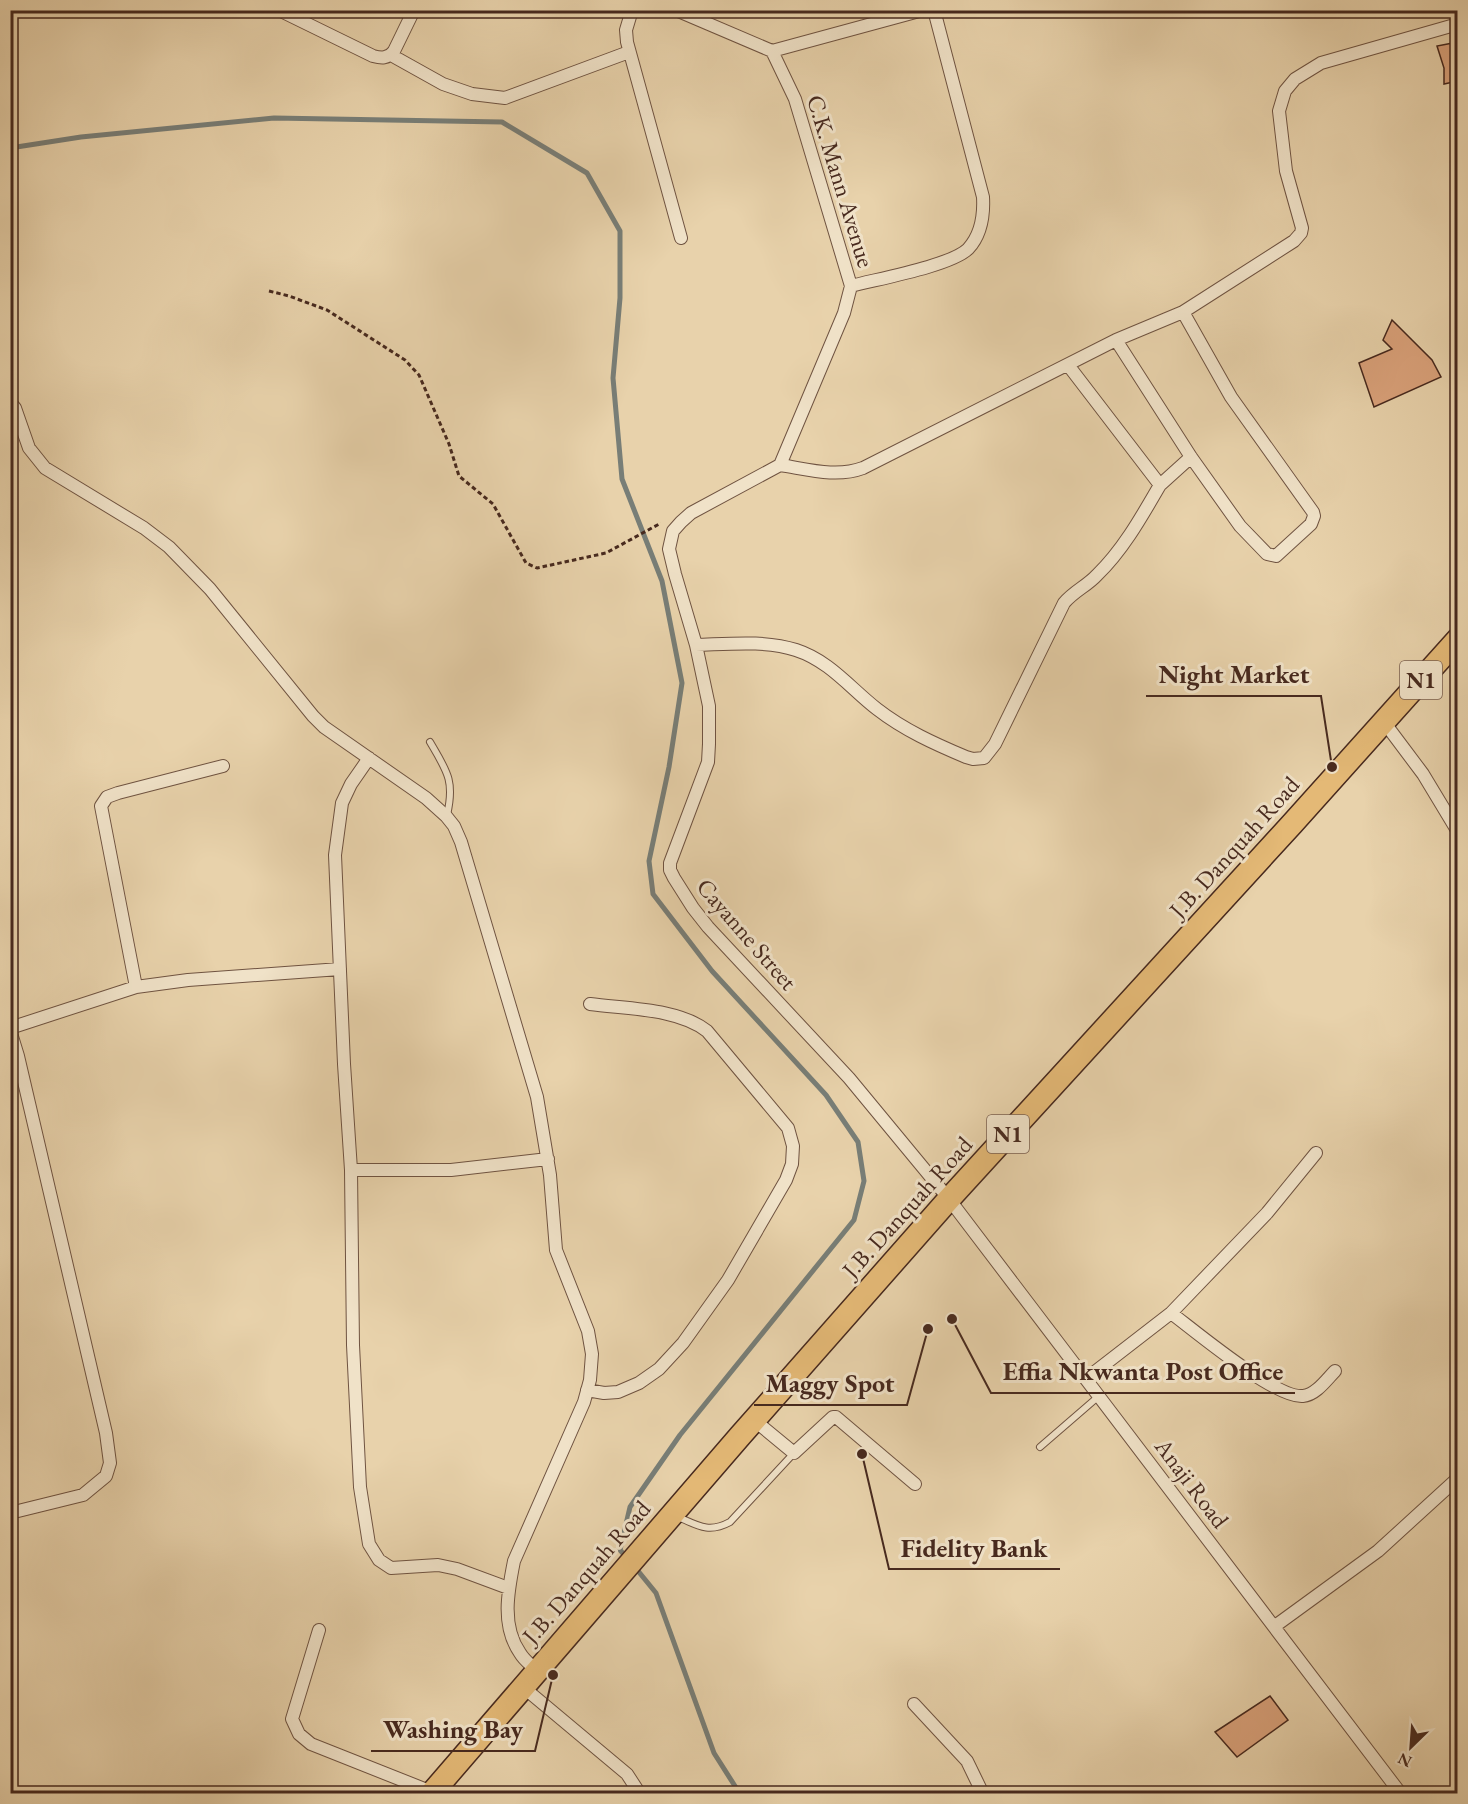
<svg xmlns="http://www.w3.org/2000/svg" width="1468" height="1804" font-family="'EB Garamond',serif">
	<rect width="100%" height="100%" fill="#e8d2ab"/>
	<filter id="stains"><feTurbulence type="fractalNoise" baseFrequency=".00333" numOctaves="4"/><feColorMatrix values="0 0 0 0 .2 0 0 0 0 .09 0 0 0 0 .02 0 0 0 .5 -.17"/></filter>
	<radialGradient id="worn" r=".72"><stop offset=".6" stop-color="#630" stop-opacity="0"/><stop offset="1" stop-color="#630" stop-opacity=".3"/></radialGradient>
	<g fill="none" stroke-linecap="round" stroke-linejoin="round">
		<path stroke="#787e77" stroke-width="5" d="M10 148 81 137 274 118 502 122 587 173 620 231V298L613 378 622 479 662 581 682 683 669 767 649 861 653 894 712 971 826 1095 858 1142 864 1181 854 1220 680 1435 630 1507 620 1550 628 1559
			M634 1566 656 1593 714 1753 740 1794"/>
	</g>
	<path fill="#daa27b" stroke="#47291e" stroke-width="1.5" d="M1458 42V81L1444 84V68L1437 46Z
		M1392 320 1432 360 1441 377 1374 407 1359 363 1392 349 1383 340Z
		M1270 1696 1288 1720 1237 1757 1215 1732Z"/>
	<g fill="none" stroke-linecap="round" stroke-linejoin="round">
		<defs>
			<path id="lane" d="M430 742C447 771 455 781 447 815
				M1040 1447 1099 1396
				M676 1516C697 1525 708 1534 730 1522L794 1453"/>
			<path id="street" d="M279 10 373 56C381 58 388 59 394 51L414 10
				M632 10 626 30 627 42 681 238
				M676 10 772 51 923 10
				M772 51 795 99 851 286 844 313 780 465 691 513 681 522 673 531 669 549 675 574 696 645 709 706V744L708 762 670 863V870L674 878 693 908 708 927 849 1078 949 1199 1401 1794
				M391 55 443 84 472 94 505 98 629 52
				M851 286C877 279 950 266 968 249 981 235 984 215 983 197L934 10
				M1116 340 1191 457 1240 526 1267 554 1276 556 1311 524 1314 516 1313 512 1231 397 1183 312
				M1068 365 1160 485 1191 457
				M10 402 15 408 29 448 45 468 144 528 169 547 210 589 313 716 324 727 426 798 446 816 454 826 461 842 537 1097 550 1175 556 1250 588 1331 592 1354 590 1380 584 1402 514 1561C508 1591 501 1626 520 1653 524 1660 531 1665 536 1670
				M780 465C807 469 836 478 863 468L1116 340 1183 312 1294 241 1301 233 1302 228 1286 171 1279 111 1285 91 1295 79 1321 63 1458 24
				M696 645C729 644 765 640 796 650 830 661 851 689 877 709 904 730 935 744 966 757L973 759 984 758 995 744 1064 603C1074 591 1087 586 1097 575 1123 550 1142 516 1160 485
				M1384 722 1423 774 1458 832
				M369 758 351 784 342 803 335 855 344 1064 351 1170 353 1345 360 1487 369 1544 379 1560 391 1568 438 1565 457 1569 508 1588
				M136 987 101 806 107 797 118 793 223 766
				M10 1028 136 987 188 980 340 969
				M10 1030 18 1056 106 1433 110 1463 106 1476 83 1495 10 1513
				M351 1170H451L548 1159
				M1171 1313C1195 1331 1276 1399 1303 1396 1316 1395 1327 1379 1335 1371
				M1087 1378 1171 1313 1267 1213 1316 1153
				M587 1390 604 1393 618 1392 639 1383 659 1369 683 1343 728 1280 786 1180 792 1164 793 1146 788 1128 707 1031C678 1008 626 1009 590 1004
				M754 1420 794 1453 833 1417H836L915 1484
				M1275 1626 1378 1551 1458 1478
				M319 1630 292 1719 299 1734 311 1744 432 1792
				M523 1687 627 1774 640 1794
				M914 1704 967 1761 983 1794"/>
			<path id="highway" d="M431 1794 740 1436 949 1199 1292 824 1458 639"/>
		</defs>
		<use href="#lane" stroke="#6f5341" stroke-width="8"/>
		<use href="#street" stroke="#6f5341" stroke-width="14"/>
		<use href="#highway" stroke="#47291e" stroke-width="25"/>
		<path stroke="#47291e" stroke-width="3" stroke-dasharray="4.5 3" stroke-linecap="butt" d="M269 291 289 296 327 310 405 360 419 375 449 444 459 476 493 504 526 563 537 568 606 553 661 523"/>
		<use href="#lane" stroke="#f0e2c8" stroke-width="6"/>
		<use href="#street" stroke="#f0e2c8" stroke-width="12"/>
		<use href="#highway" stroke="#e4b976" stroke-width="22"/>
	</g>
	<g text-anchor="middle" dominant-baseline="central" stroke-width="6" stroke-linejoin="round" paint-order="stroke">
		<g fill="#f0e2c8" stroke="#7a6051" stroke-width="1.5">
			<rect x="1400" y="661" width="42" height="38" rx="4.5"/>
			<rect x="987" y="1115" width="42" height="38" rx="4.5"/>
		</g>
		<g font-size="22" font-weight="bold" fill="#47291e">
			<text x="1421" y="680">N1</text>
			<text x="1008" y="1134">N1</text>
		</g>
		<g font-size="24" fill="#47291e" stroke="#f0e2c8">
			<text transform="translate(841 181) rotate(73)">C.K. Mann Avenue</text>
			<text transform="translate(1234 847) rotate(-48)">J.B. Danquah Road</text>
			<text transform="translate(747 934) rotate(49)">Cayanne Street</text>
			<text transform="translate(907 1207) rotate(-48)">J.B. Danquah Road</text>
			<text transform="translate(1192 1483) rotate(53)">Anaji Road</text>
			<text transform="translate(586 1572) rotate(-49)">J.B. Danquah Road</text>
		</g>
	</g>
	<path fill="none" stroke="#47291e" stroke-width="2" d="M1332 767L1321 696H1146M952 1319L991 1393H1295M928 1329L907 1405H754M862 1454L889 1569H1060M553 1675L535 1751H371"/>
	<g fill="#47291e" stroke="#f0e2c8" stroke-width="2">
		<circle cx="1332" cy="767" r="6"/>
		<circle cx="952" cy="1319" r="6"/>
		<circle cx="928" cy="1329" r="6"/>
		<circle cx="862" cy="1454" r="6"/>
		<circle cx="553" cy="1675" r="6"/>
	</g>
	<g font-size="26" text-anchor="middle" font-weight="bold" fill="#47291e" stroke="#f0e2c8" stroke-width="6" stroke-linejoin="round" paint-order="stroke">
		<text x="1234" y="683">Night Market</text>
		<text x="1143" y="1380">Effia Nkwanta Post Office</text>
		<text x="830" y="1392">Maggy Spot</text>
		<text x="974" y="1557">Fidelity Bank</text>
		<text x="453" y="1738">Washing Bay</text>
	</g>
	<rect width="1468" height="1804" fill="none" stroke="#e8d2ab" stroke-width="36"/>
	<rect x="12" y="12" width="1444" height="1780" fill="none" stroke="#47291e" stroke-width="3"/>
	<rect x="18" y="18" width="1432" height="1768" fill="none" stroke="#47291e" stroke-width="1.5"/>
	<g transform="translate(1411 1747) rotate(205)" stroke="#f0e2c8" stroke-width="4.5" paint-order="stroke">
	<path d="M0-4.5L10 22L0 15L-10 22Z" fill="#47291e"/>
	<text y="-9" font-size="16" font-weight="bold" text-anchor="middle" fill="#47291e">N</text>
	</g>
	<rect width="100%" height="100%" filter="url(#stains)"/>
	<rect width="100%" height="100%" fill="url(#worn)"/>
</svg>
